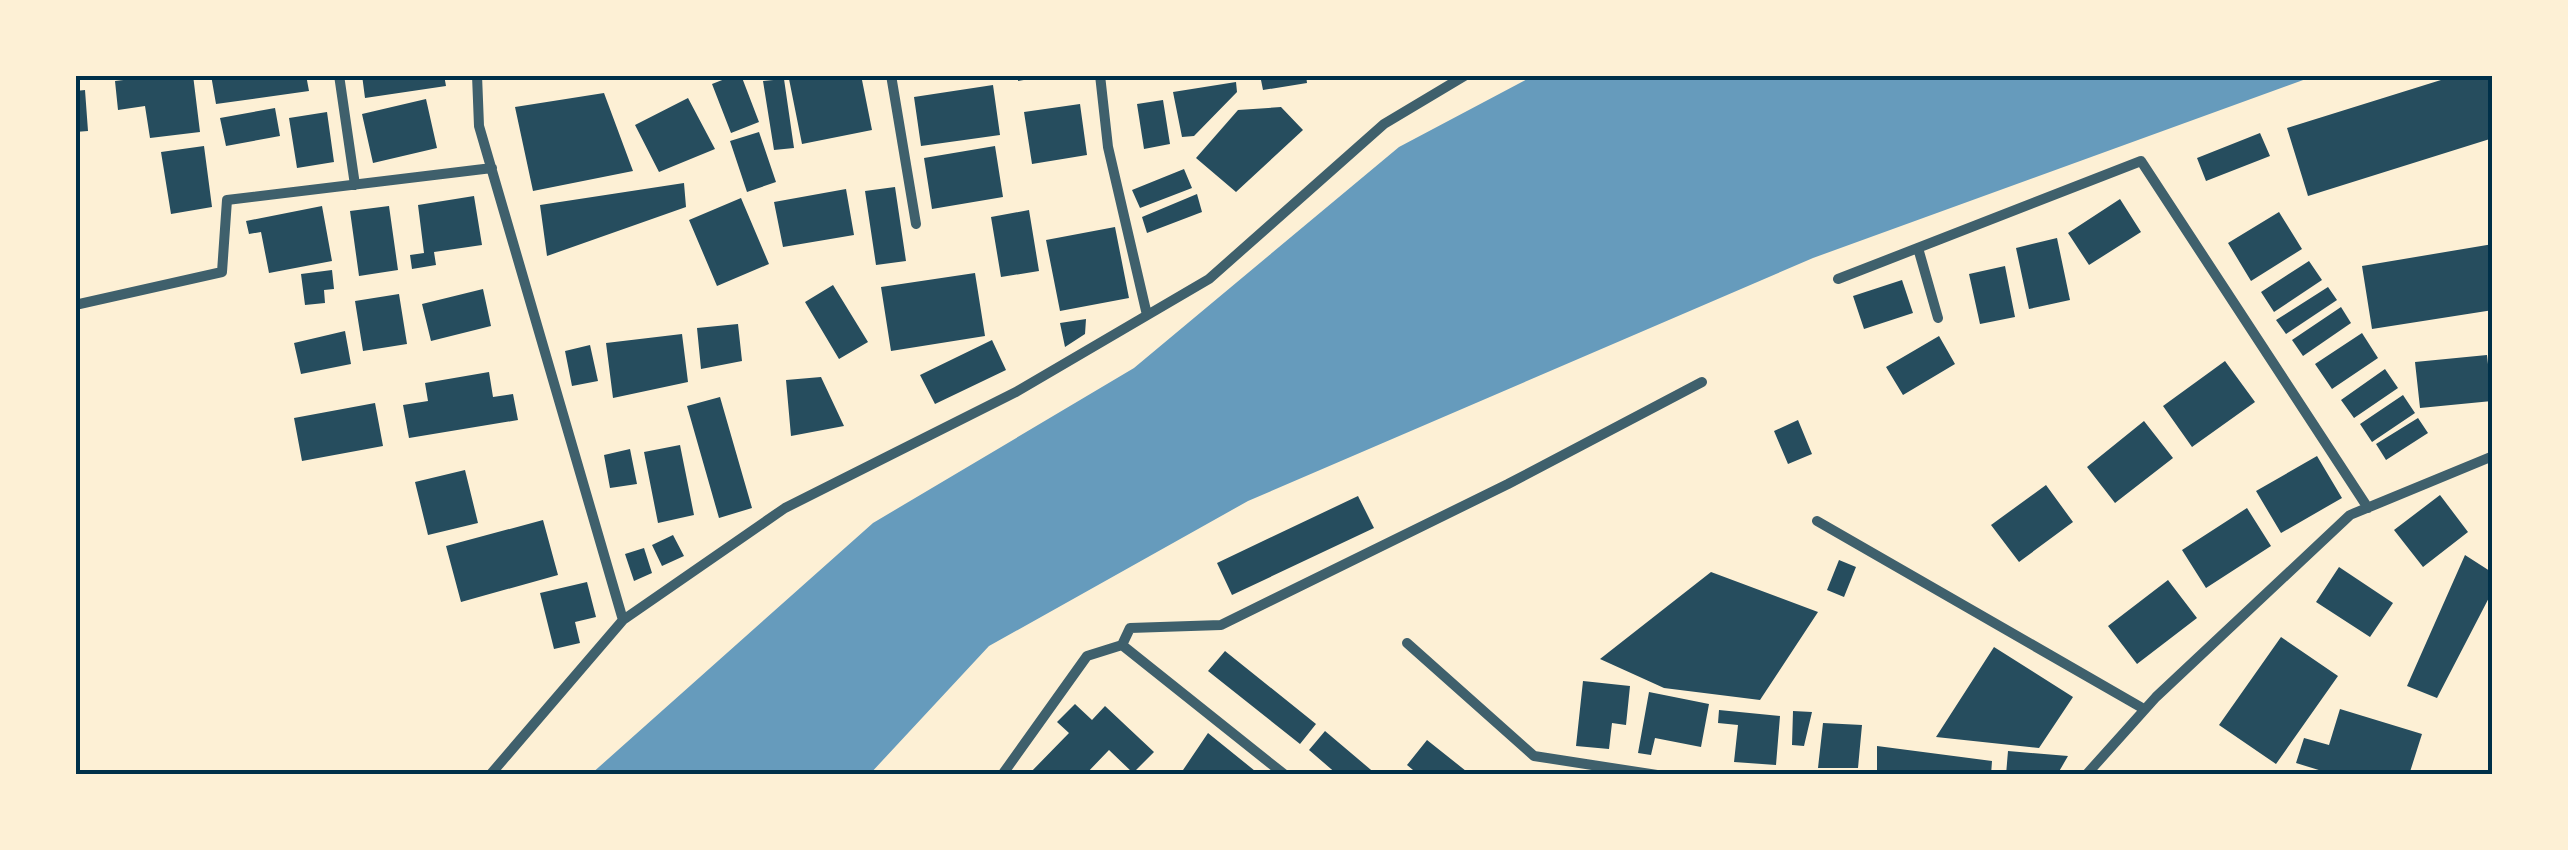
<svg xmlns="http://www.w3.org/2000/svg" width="2568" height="850" font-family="'Archivo Narrow',sans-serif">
	<rect width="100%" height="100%" fill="#fdf0d5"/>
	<path fill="#669bbc" d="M1535 75H2317L1813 258 1248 501 989 646 869 775H590L873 523 1134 368 1399 147Z"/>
	<path fill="#264d5e" d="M166 75H193L200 132 150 138 145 106 118 110 115 81Z
		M211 75H306L309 91 216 104Z
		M362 75H444L446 86 365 98Z
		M735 75H741L759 122 731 133 712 84Z
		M805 75H861L872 130 802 144 789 79Z
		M1018 75H1041V77L1018 81Z
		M1260 75H1306L1307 83 1263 90Z
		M2457 75H2493V138L2308 196 2287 128Z
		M784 79 794 148 774 150 763 81Z
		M1236 82 1237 92 1194 136 1182 137 1173 92Z
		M993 85 1000 135 921 146 914 97Z
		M85 90 88 131 75 132V91Z
		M604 93 633 171 533 191 515 107Z
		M688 98 715 149 659 172 635 125Z
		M426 99 437 148 373 163 362 114Z
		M1163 100 1170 144 1144 149 1137 104Z
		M1080 104 1087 155 1032 164 1024 112Z
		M1281 107 1303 130 1236 192 1196 158 1238 110Z
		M275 108 280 136 226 146 220 118Z
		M327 112 334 162 297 168 289 118Z
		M759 132 776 182 747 192 730 141Z
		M2260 133 2270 156 2206 181 2197 158Z
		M204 146 212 207 171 214 161 152Z
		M995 146 1003 197 932 209 924 158Z
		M1184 169 1192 188 1140 208 1132 190Z
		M684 183 686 207 547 256 540 205Z
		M895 187 906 261 876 265 865 191Z
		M846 189 854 235 783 247 774 202Z
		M1197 194 1202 212 1147 233 1142 217Z
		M474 196 482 245 434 252 436 265 412 269 410 255 424 253 418 205Z
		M741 198 769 264 717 286 689 220Z
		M2120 199 2141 232 2089 265 2068 233Z
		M322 206 332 261 269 273 261 232 249 234 246 221Z
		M389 206 398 270 359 276 350 211Z
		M1029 210 1039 271 1001 277 991 217Z
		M2279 212 2302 249 2251 281 2228 243Z
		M1115 227 1129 298 1060 311 1046 240Z
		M2057 238 2070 300 2029 309 2016 248Z
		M2493 244V310L2372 329 2362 266Z
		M2309 261 2322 280 2274 312 2261 292Z
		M2005 266 2015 317 1980 324 1969 274Z
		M332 270 334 289 324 290 325 303 305 305 301 274Z
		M975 273 985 336 891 351 881 287Z
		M1902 280 1913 313 1864 329 1853 296Z
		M833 285 868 342 839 359 805 302Z
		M2328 287 2337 300 2286 334 2276 320Z
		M483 289 491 326 431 341 422 304Z
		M399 294 407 344 363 351 355 301Z
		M2341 307 2351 323 2303 356 2292 340Z
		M1086 319 1085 334 1065 347 1060 323Z
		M738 324 742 361 701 369 697 328Z
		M345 331 351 364 301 374 294 343Z
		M2362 333 2378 358 2332 389 2315 364Z
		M682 334 688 382 613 398 606 343Z
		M1939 336 1955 364 1903 395 1886 367Z
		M992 340 1006 370 935 404 920 375Z
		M590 345 598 381 572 386 565 351Z
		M2487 355 2492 401 2420 408 2415 362Z
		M2225 361 2255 402 2192 447 2163 406Z
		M2385 369 2398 388 2354 418 2341 400Z
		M489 372 493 397 513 394 518 420 409 438 403 405 428 401 425 383Z
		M821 377 844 426 791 436 786 380Z
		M2403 395 2415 413 2372 442 2360 424Z
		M720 397 752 508 719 518 687 406Z
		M375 403 383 446 302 461 294 418Z
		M2418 418 2428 433 2386 460 2376 444Z
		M1798 420 1812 454 1788 464 1774 431Z
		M2144 421 2173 458 2115 503 2087 467Z
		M680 445 694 515 658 523 644 452Z
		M630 449 637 484 610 488 604 455Z
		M2317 456 2342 498 2281 533 2256 491Z
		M465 470 478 523 428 535 415 482Z
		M2046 485 2073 522 2019 562 1991 525Z
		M2440 495 2468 532 2423 567 2394 530Z
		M1358 496 1374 528 1232 595 1217 563Z
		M2247 508 2271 546 2206 588 2182 550Z
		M543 520 558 575 461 602 446 546Z
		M673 535 684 556 662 566 652 545Z
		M644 548 652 573 634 581 625 554Z
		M2465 555 2493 573V590L2437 698 2407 686Z
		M1839 560 1856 567 1844 597 1827 590Z
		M2339 567 2393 603 2370 637 2316 602Z
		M1711 572 1818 612 1760 700 1664 688 1600 659Z
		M2168 580 2197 618 2137 664 2108 626Z
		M587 582 596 617 575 622 580 643 554 649 540 593Z
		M2281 637 2338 676 2276 764 2219 725Z
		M1994 647 2073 697 2039 748 1936 737Z
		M1225 651 1316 724 1300 744 1208 671Z
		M1583 681 1630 686 1626 725 1612 723 1609 749 1576 746Z
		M1649 692 1709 704 1701 747 1655 738 1651 755 1638 753Z
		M1075 704 1092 720 1105 706 1154 752 1133 773 1109 750 1085 775H1028L1069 733 1057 722Z
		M2340 709 2422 734 2409 775H2335L2296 763 2304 738 2329 745Z
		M1719 710 1780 716 1776 765 1734 762 1738 725 1718 723Z
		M1793 711 1812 712 1804 746 1792 745Z
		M1823 723 1862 725 1858 768H1818Z
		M1325 731 1377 775H1338L1309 750Z
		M1208 733 1260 775H1183L1181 773Z
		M1427 740 1466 771 1463 775H1419L1407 765Z
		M1877 746 1992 761 1991 775H1877Z
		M2008 751 2068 756 2057 775H2006Z"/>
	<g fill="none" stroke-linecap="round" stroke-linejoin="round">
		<path stroke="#3f606c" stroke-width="10" d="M339 75 355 185
			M477 75 479 126 623 620 785 508 1016 392 1209 279 1384 124 1466 75
			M891 75 916 224
			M1100 75 1108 147 1147 315
			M1918 248 1938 318
			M1838 279 2141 161 2368 508
			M75 305 222 272 227 200 492 168
			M1817 521 2144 709
			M1407 643 1534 756 1657 775
			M1122 645 1285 775
			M490 775 623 620
			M1002 775 1087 656 1122 645 1130 628 1221 625 1508 484 1702 382
			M2086 775 2156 697 2350 515 2493 456"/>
	</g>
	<rect width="2568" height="850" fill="none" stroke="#fdf0d5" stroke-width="155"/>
	<rect x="78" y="78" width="2412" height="694" fill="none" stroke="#003049" stroke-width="4"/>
</svg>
